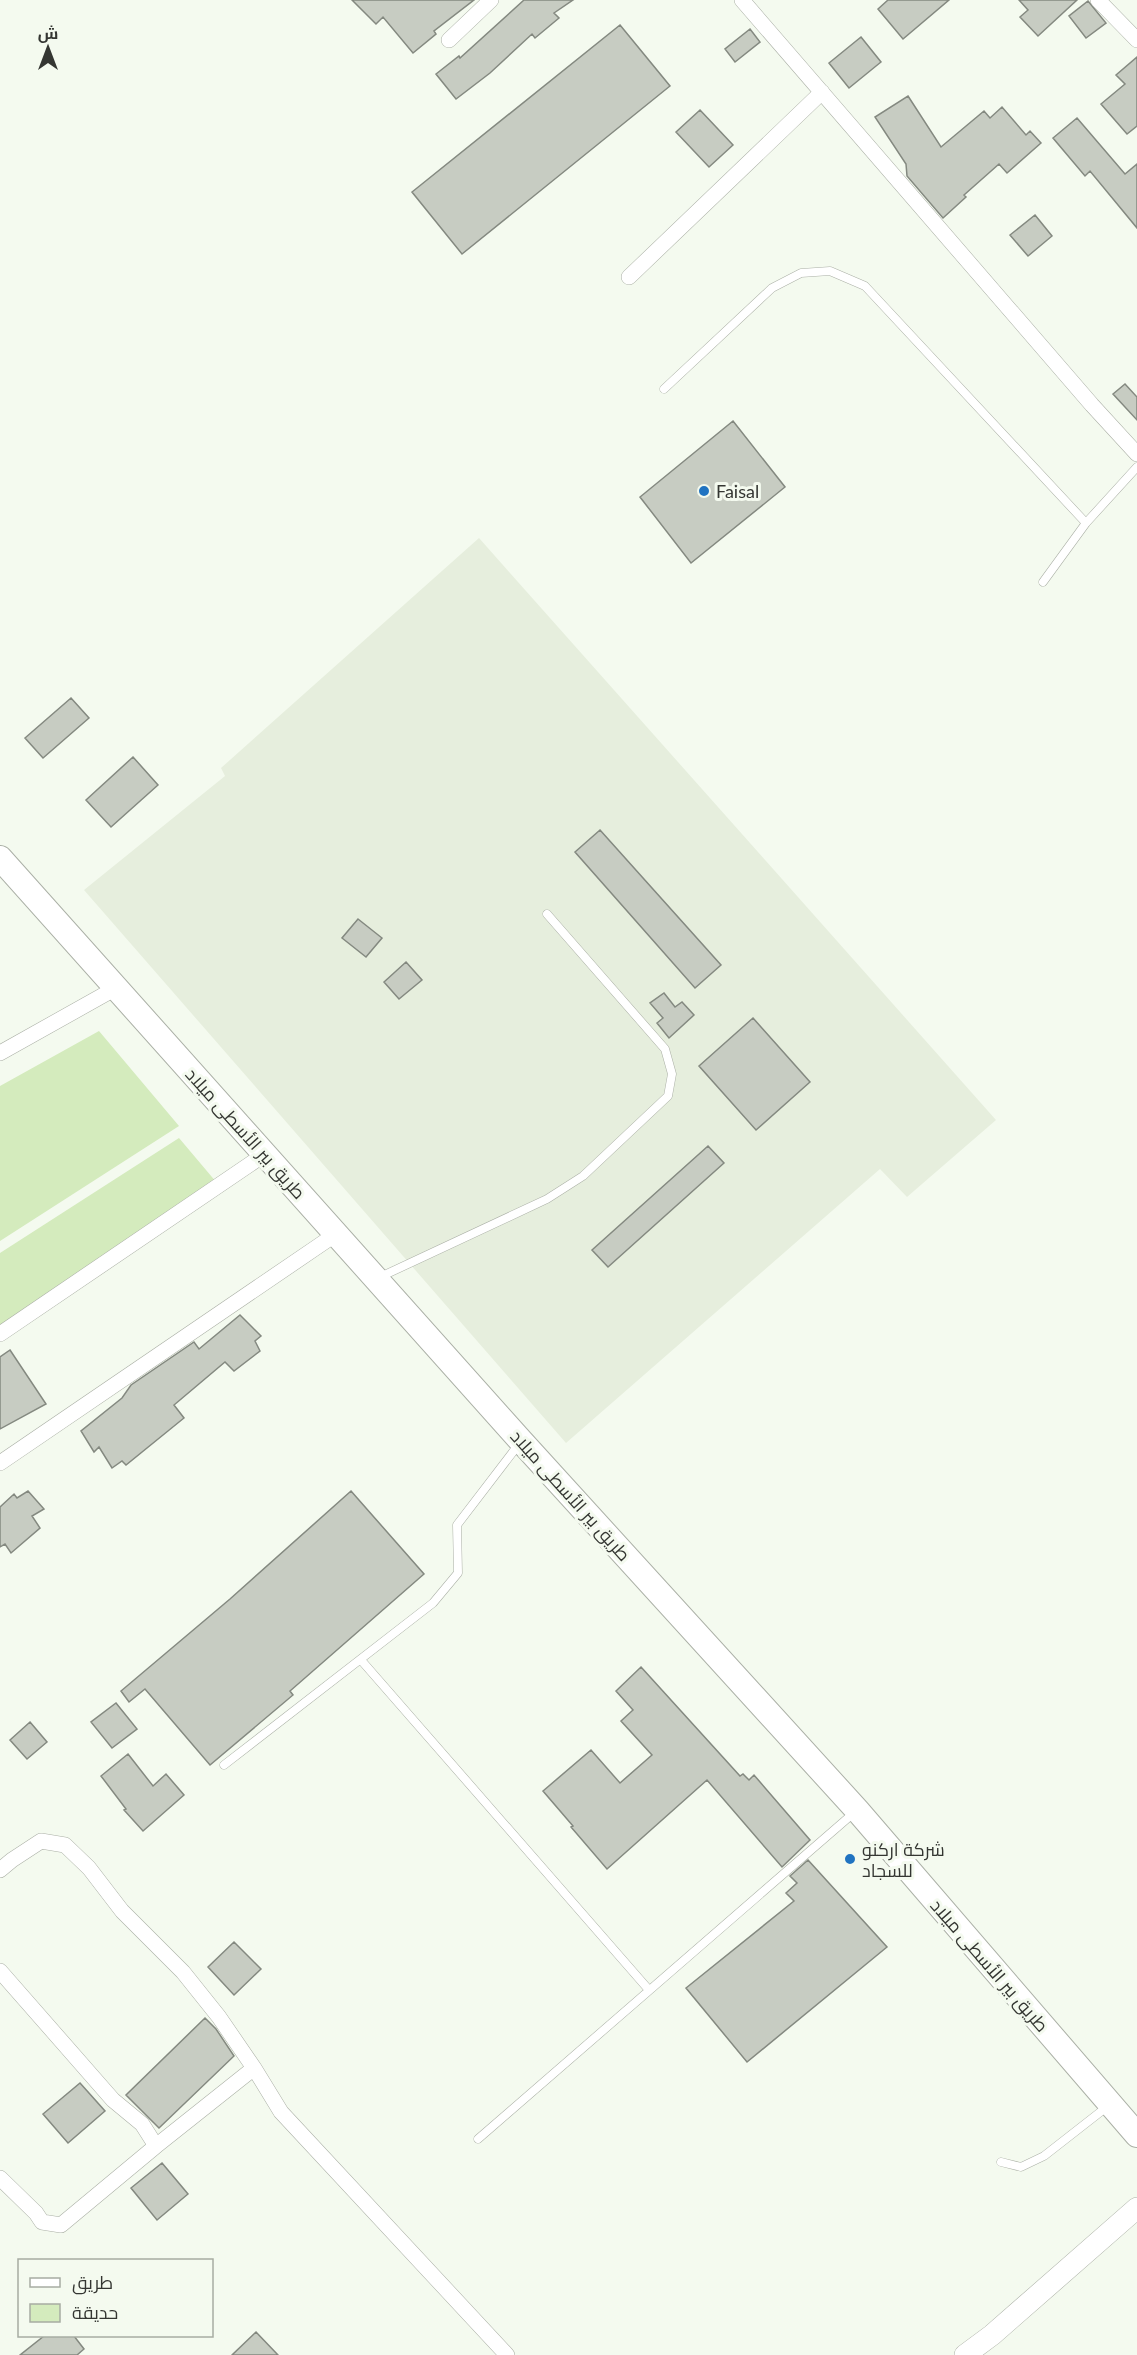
<svg xmlns="http://www.w3.org/2000/svg" width="1137" height="2355" font-family="Lato,Cairo,sans-serif">
	<rect width="100%" height="100%" fill="#f4faef"/>
	<path fill="#e6eedd" d="M479 538 996 1120 907 1197 880 1169 566 1443 84 890 225 776 221 768Z"/>
	<path fill="#d4ebbd" d="M99 1031 179 1126 0 1241V1086Z
		M179 1138 217 1183 0 1326V1253Z"/>
	<path fill="#c7ccc2" stroke="#848980" stroke-width="1.5" d="M352 0H474L434 31 436 34 413 53 383 17 376 24Z
		M524 0H573L554 13 559 18 535 38 532 34 490 73 456 99 436 74 459 56 460 58Z
		M888 0H949L903 39 878 9Z
		M1019 0H1077L1038 36 1020 17 1028 10Z
		M1088 1 1106 23 1086 38 1069 16Z
		M620 25 670 86 462 254 412 192Z
		M750 29 760 42 735 62 725 49Z
		M861 37 881 62 849 88 829 63Z
		M1137 57V126L1127 134 1101 104 1125 84 1116 75Z
		M908 96 941 147 984 111 990 118 1002 107 1026 135 1030 131 1041 143 1007 173 999 164 964 195 966 197 943 218 907 176 906 164 875 117Z
		M700 110 733 145 709 167 676 132Z
		M1077 118 1125 174 1137 164V228L1090 171 1085 176 1053 138Z
		M1035 215 1052 236 1028 256 1010 235Z
		M1125 384 1137 397V420L1113 394Z
		M733 421 785 487 691 563 640 497Z
		M71 698 89 718 43 758 25 738Z
		M133 757 158 785 111 827 86 800Z
		M600 830 721 965 695 988 575 852Z
		M358 919 382 938 366 957 342 938Z
		M406 962 422 980 399 999 384 982Z
		M664 993 675 1007 682 1002 694 1015 669 1038 657 1023 663 1018 650 1003Z
		M753 1018 810 1082 756 1130 699 1066Z
		M708 1146 724 1163 608 1267 592 1250Z
		M240 1315 261 1336 255 1341 260 1351 234 1371 225 1362 174 1405 184 1418 126 1465 122 1461 112 1468 99 1447 94 1452 81 1431 122 1398 131 1385 194 1342 199 1349Z
		M10 1350 46 1404 0 1429V1357Z
		M28 1491 44 1509 32 1516 40 1528 11 1553 5 1544 0 1547V1507L14 1494 17 1498Z
		M351 1491 424 1574 290 1691 293 1695 210 1765 145 1689 129 1702 121 1691 230 1599Z
		M641 1667 740 1776 743 1774 749 1780 754 1775 810 1840 782 1867 707 1780 607 1869 571 1827 573 1826 543 1791 591 1750 620 1783 652 1755 621 1721 633 1710 616 1691Z
		M116 1703 137 1729 112 1748 91 1722Z
		M30 1722 47 1742 27 1759 10 1740Z
		M128 1754 153 1786 166 1774 184 1795 143 1831 124 1810 126 1809 101 1776Z
		M808 1860 887 1947 747 2062 686 1988 794 1901 786 1893 797 1883 790 1876Z
		M234 1942 261 1969 234 1995 208 1967Z
		M205 2018 216 2029 234 2056 159 2128 126 2095Z
		M80 2083 105 2111 68 2143 43 2114Z
		M162 2163 188 2194 157 2220 131 2188Z
		M256 2332 278 2355H232Z
		M44 2336H74L84 2349 77 2355H20Z"/>
	<g fill="none" stroke-linecap="round" stroke-linejoin="round">
		<defs>
			<path id="service" d="M664 389 772 288 801 273 830 271 865 286 1086 523
				M1043 582 1086 523 1137 467
				M378 1278 547 1199 583 1176 668 1096 672 1074 665 1049 547 914
				M361 1660 649 1990
				M224 1765 433 1603 458 1573 457 1525 519 1444
				M478 2139 856 1811
				M1001 2162 1021 2167 1044 2156 1108 2106"/>
			<path id="minor" d="M742 0 1092 405 1137 454
				M1098 0 1137 40
				M449 40 491 0
				M629 277 822 92
				M0 1053 116 988
				M0 1334 265 1154
				M0 1463 336 1234
				M0 1870 12 1860 41 1841 65 1845 89 1868 122 1911 183 1972 219 2017 254 2068 281 2112 507 2355
				M0 1971 113 2100 142 2124 156 2146 61 2225 42 2222 36 2213 0 2178
				M156 2146 254 2068"/>
			<path id="secondary" d="M965 2355 992 2335 1137 2208"/>
			<path id="primary" d="M0 858 521 1441 857 1810 1137 2135"/>
		</defs>
		<use href="#service" stroke="#abb0a6" stroke-width="9"/>
		<use href="#minor" stroke="#abb0a6" stroke-width="16"/>
		<use href="#secondary" stroke="#abb0a6" stroke-width="22"/>
		<use href="#primary" stroke="#abb0a6" stroke-width="26"/>
		<use href="#service" stroke="#fff" stroke-width="8"/>
		<use href="#minor" stroke="#fff" stroke-width="15"/>
		<use href="#secondary" stroke="#fff" stroke-width="21"/>
		<use href="#primary" stroke="#fff" stroke-width="24"/>
	</g>
	<g fill="#2073c1" stroke="#f4faef" stroke-width="2">
		<circle cx="704" cy="491" r="6"/>
		<circle cx="850" cy="1859" r="6"/>
	</g>
	<g text-anchor="middle" dominant-baseline="central" stroke-width="6" stroke-linejoin="round" paint-order="stroke">
		<g font-size="18" fill="#343632" stroke="#f4faef" text-anchor="start">
			<text x="716" y="491">Faisal</text>
			<text x="862" y="1849">شركة اركنو<tspan x="862" dy="21">للسجاد</tspan></text>
		</g>
		<g font-size="18" fill="#343632" stroke="#f4faef">
			<text transform="translate(246 1133) rotate(48)">طريق بير الأسطى ميلاد</text>
			<text transform="translate(571 1495) rotate(48)">طريق بير الأسطى ميلاد</text>
			<text transform="translate(990 1965) rotate(49)">طريق بير الأسطى ميلاد</text>
		</g>
	</g>
	<rect x="18" y="2259" width="195" height="78" fill="#f4faef" stroke="#a7aca3" stroke-width="1.5"/>
	<rect x="30" y="2278" width="30" height="9" fill="#ffffff" stroke="#a7aca3" stroke-width="1.5"/>
	<text x="72" y="2289" font-size="18" fill="#343632">طريق</text>
	<rect x="30" y="2304" width="30" height="18" fill="#d4ebbd" stroke="#a7aca3" stroke-width="1.5"/>
	<text x="72" y="2319" font-size="18" fill="#343632">حديقة</text>
	<g transform="translate(48 48)" stroke="#f4faef" stroke-width="4.5" paint-order="stroke">
	<path d="M0-4.5L10 22L0 15L-10 22Z" fill="#343632"/>
	<text y="-9" font-size="16" font-weight="bold" text-anchor="middle" fill="#343632">ش</text>
	</g>
</svg>
